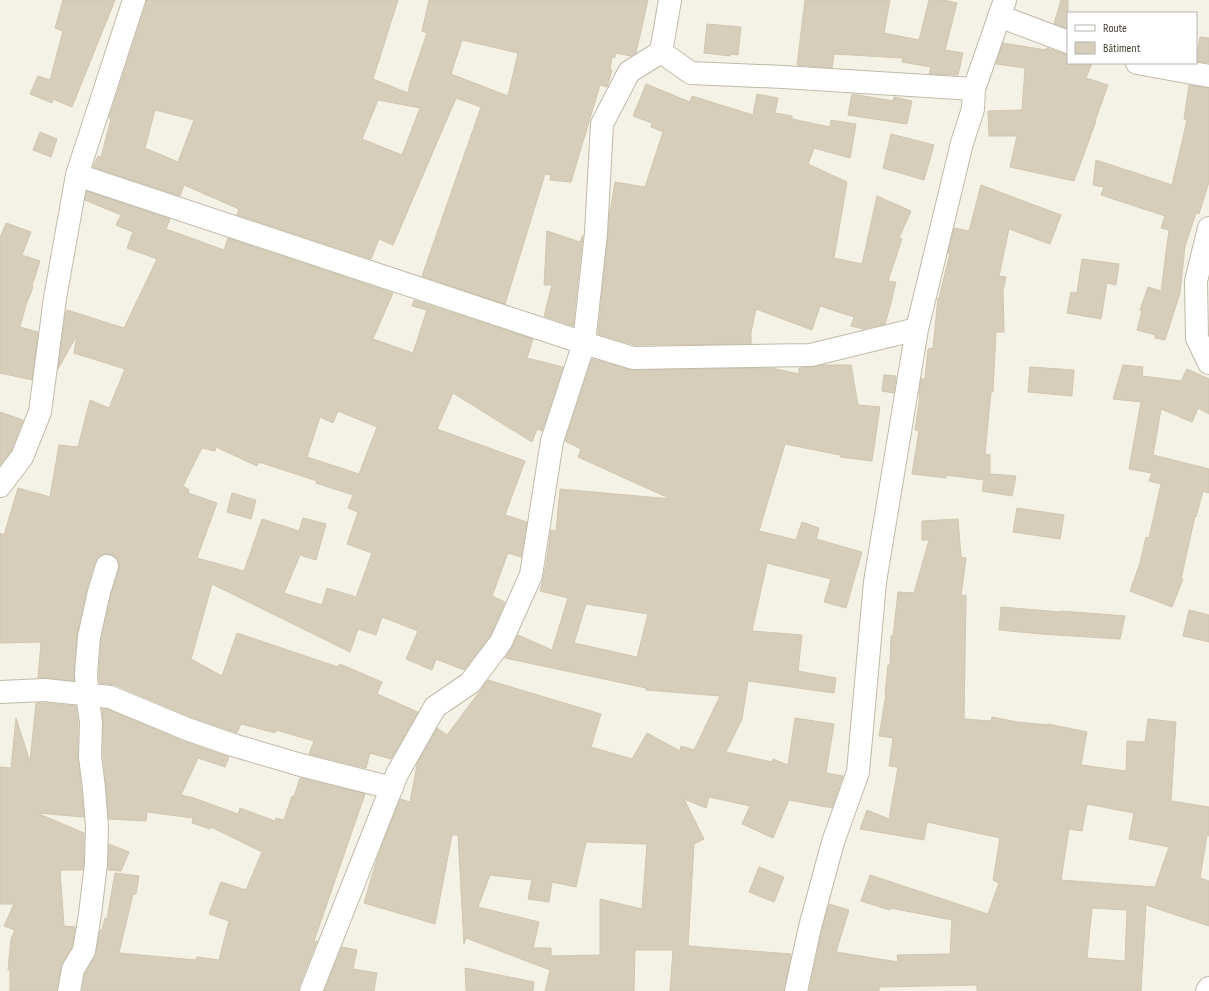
<svg xmlns="http://www.w3.org/2000/svg" width="1209" height="991" font-family="'Sofia Sans Condensed',sans-serif">
	<rect width="100%" height="100%" fill="#f4f1e7"/>
	<path fill="#d6cebb" stroke="#d1c6ae" fill-rule="evenodd" d="M63 0H115L72 107 53 99 52 103 30 94 38 76 50 80 63 31 55 28Z
		M146 0H398L373 79 408 93 410 83 427 33 422 31 429 0H648L636 53 631 56 616 53 615 57H612L610 69 612 70 607 87 600 85 571 182 550 180 551 175 545 174 505 304 422 276 481 107 456 98 393 245 379 239 371 259 237 215 239 209 184 185 180 196 93 167 98 156 101 157 111 119 109 118 146 4ZM462 40 518 53 508 96 451 74ZM378 100 420 108 402 155 362 139ZM155 110 194 120 178 162 145 148Z
		M805 0H890L884 33 919 40 929 0H944L957 3 945 50 963 53 958 75 929 74 931 67 902 62 903 58 834 54 832 68 797 65Z
		M1061 0H1068V29L1054 24Z
		M707 24 741 27 738 55 731 54 730 56 704 53Z
		M1200 37 1209 38V63L1196 61Z
		M1003 43 1046 50 1047 48 1064 54H1068V63H1092L1086 78 1108 85 1095 121H1096L1074 181 1010 167 1017 136H989L988 111 1022 110 1025 68 996 64Z
		M646 84 690 102 692 96 753 115 757 94 778 98 775 113 792 116V119L830 127 831 120 856 124 850 158 814 148 808 164 847 182 834 258 862 264 877 196 911 211 899 238 902 239 888 281 896 282 891 303 885 324 863 329 851 326 854 317 820 306 812 330 756 309 751 332V344L635 345 598 334 608 234 610 212 615 182 645 187 663 132 651 127 652 123 633 116Z
		M1189 85 1209 88V182L1199 214 1196 213 1185 246 1180 293 1165 340 1155 338V335L1137 330 1142 311 1140 310 1148 287 1161 291 1169 230 1161 228 1165 216 1101 195 1104 187 1093 185 1096 160 1172 185 1187 120 1184 119Z
		M852 94 893 101 894 97 912 101 907 124 848 115Z
		M40 132 57 139 51 157 33 150Z
		M891 134 934 145 924 180 883 168Z
		M981 185 1061 215 1050 244 1009 229 999 276 1006 277 1003 291 1004 332H996L993 392H991L985 454 990 455V474L1016 476 1012 496 982 491 984 480 946 475V478L912 474 919 431 915 430 920 396H919L921 379H925L928 349 933 348 938 298H939L950 253H948L954 228 969 231Z
		M87 191 170 219 166 229 224 250 228 238 393 293 373 339 413 353 427 310 412 306 414 300 533 339 527 358 563 367 542 431 537 429 532 442 453 393 437 429 525 461 505 515 527 522 521 557 508 553 492 596 505 602 490 636 464 670 436 659 432 670 406 659 418 631 382 617 376 635 358 629 350 652 212 584 191 659 222 676 237 633 338 667 340 664 382 682 377 694 418 712 391 759 370 753 366 768 309 754 314 741 276 730 275 733 241 724 237 733 191 717 115 685 99 683V673L101 639 111 595 119 569V563L116 558 110 554H104L98 557 95 562 87 588 77 636 74 681 46 678H38L41 642 0 643V533L4 535 18 488 50 497 59 445 78 447 90 400 109 408 125 369 74 353 77 335 58 369 65 316 67 310 124 328 157 259 127 248 133 232 116 225 121 215 85 200ZM338 411 377 427 359 474 307 457 320 417 333 423ZM216 447 257 466 259 462 317 481 316 483 353 495 348 508 358 512 347 544 372 553 356 597 327 588 322 605 284 593 300 555 316 560 326 524 303 518 299 531 262 519 244 571 197 558 217 503 188 493 189 490 183 486 202 448 215 451Z
		M6 223 31 232 22 255 40 261 32 286 33 287 26 305 20 327 38 332 32 380 0 373V238Z
		M547 231 580 242 583 235 573 326 544 316 552 285H544Z
		M1082 259 1119 264 1116 285 1107 283 1101 319 1067 313 1071 292 1077 293Z
		M592 359 633 370 772 368 799 374V368L811 367 822 365H851L858 405 880 407 872 461 840 457V455L785 444 759 531 796 540 802 522 819 528 816 539 862 552 846 608 824 602 831 579 767 563 752 631 802 635 798 671 836 678 834 693 748 681 742 719 726 752 772 762 773 759 788 765 795 718 834 724 826 773 843 776 832 808 789 800 773 838 742 824 750 806 709 797 706 808 684 799 704 839 694 844 688 946 791 954 784 991H670L673 950H635L634 991H545L550 970 466 938 464 944 458 835H452L435 924 364 903 378 856 400 799 410 802 417 765H416L437 728 447 735 488 680 601 714 591 747 632 759 647 733 680 751 681 746 694 750 720 696 646 690V688L505 658 512 647 518 635 552 650 568 598 540 591 546 565 551 530 556 531 560 489 671 499 578 457 581 449 565 441ZM586 604 648 614 637 657 574 643ZM586 842 647 844 642 909 600 899V955L551 956V948H533L539 922 478 907 490 875 532 880 528 899 549 902 552 882 576 887Z
		M1123 365 1143 367 1142 376 1181 381 1187 369 1209 379V414L1198 408 1192 422 1161 409 1153 455 1209 469V493L1203 491 1196 517 1195 516 1181 579H1183L1172 607 1130 591 1140 563 1146 537 1149 538 1161 484 1149 481 1152 473 1129 469 1141 402 1113 399Z
		M1030 367 1074 370 1072 396 1028 392Z
		M884 375 896 376 894 393 882 391Z
		M0 412 23 420 11 451 0 465Z
		M232 493 256 500 251 519 227 512Z
		M1017 508 1064 515 1060 539 1013 532Z
		M958 519 961 557 966 558 961 596 966 595 964 719 991 721 992 717 1017 722 1048 725V724L1087 732 1081 765 1126 771 1127 741 1145 742 1148 719 1176 722 1171 801 1209 807V836L1207 835 1200 878 1209 881V926L1146 905 1141 991H977V985L879 987V991H809L822 930 829 904 849 910 836 952 898 962 897 955 950 954 952 920 891 908 890 910 861 901 870 875 988 914 999 883 993 880 1000 838 927 822 924 840 860 829 867 810 889 819 898 767 889 766 893 738 879 736 886 695H885L888 665H890L891 636H893L898 592 914 593 929 540H922V521ZM1087 804 1134 813 1129 839 1169 847 1155 887 1061 880 1069 829 1082 831ZM1092 908 1127 910 1125 961 1087 958Z
		M1001 607 1061 612V611L1125 616 1120 639 1041 634 999 630Z
		M1189 610 1209 615V642L1183 636Z
		M36 703H45L76 706 78 723V758L84 817 37 813 84 833V863L83 870H60L64 926 75 927 72 947 61 967 57 991H10V970H8L11 939 15 930 4 926 14 904H0V767L11 768 16 718 30 762Z
		M102 709H107L183 741 229 757 225 767 198 758 181 795 194 798 238 814 240 808 275 821 276 818 284 820 292 796 294 797 300 778 365 794 314 941H317L299 986V991H82L85 974 96 953 100 930H102L105 918 107 919 115 873 139 876 136 894H133L119 953 196 960 197 957 219 960 229 921 209 914 221 882 246 890 262 852 211 827 210 829 192 823 193 818 147 812 146 821 109 819 103 756V722Z
		M109 844 129 852 121 871 108 870Z
		M759 867 784 877 774 902 749 892Z
		M342 947 357 950 353 969 377 973 374 991H324Z
		M465 968 534 982 533 991H466Z"/>
	<g fill="none" stroke-linecap="round" stroke-linejoin="round">
		<defs>
			<path id="minor" d="M999 16 1068 42
				M661 52 691 73 783 77 974 89
				M1137 63 1209 76
				M77 175 584 343 633 358 811 355 917 329
				M1209 228 1196 281 1197 338 1209 363
				M0 486 22 457 40 412 55 298 77 175 134 0
				M0 692 45 690 110 697 187 729 233 745 301 765 392 788
				M69 991 73 969 84 951 90 914 96 864 97 827 94 788 90 757 91 722 87 695 86 673 89 637 99 592 107 566
				M311 991 397 774 435 707 470 683 501 642 531 575 552 441 584 343 596 233 602 124 629 72 661 52 670 0
				M796 991 810 927 833 842 858 772 875 582 917 329 962 143 973 109 974 89 1005 0
				M1207 991 1209 988"/>
		</defs>
		<use href="#minor" stroke="#c0baa9" stroke-width="24"/>
		<use href="#minor" stroke="#fff" stroke-width="22"/>
	</g>
	<rect x="1067" y="12" width="130" height="52" fill="#ffffff" stroke="#b5b3ae"/>
	<rect x="1075" y="25" width="20" height="6" fill="#ffffff" stroke="#b5b3ae"/>
	<text x="1103" y="32" font-size="12" fill="#474235">Route</text>
	<rect x="1075" y="42" width="20" height="12" fill="#d6cebb" stroke="#b5b3ae"/>
	<text x="1103" y="52" font-size="12" fill="#474235">Bâtiment</text>
</svg>
